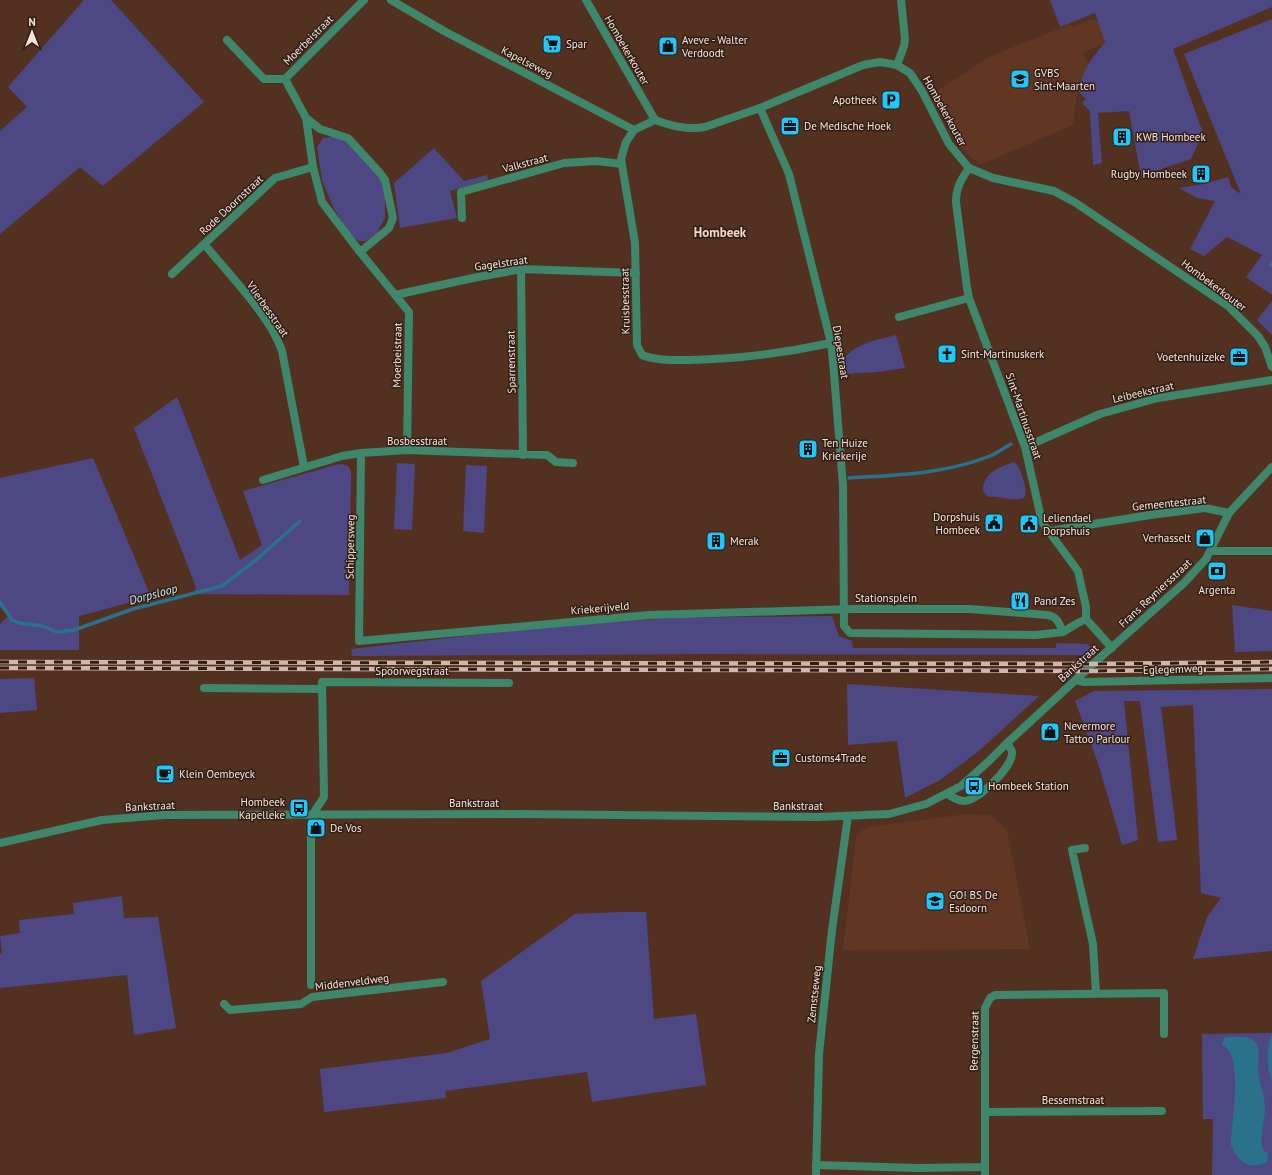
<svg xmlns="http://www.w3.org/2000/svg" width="1272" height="1175" font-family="'PT Sans',sans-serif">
	<rect width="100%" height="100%" fill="#533121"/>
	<path fill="#613724" d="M1094 19 1099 22 1105 35 1103 44 1082 53 1088 65 1076 99 1073 125 981 164 971 157 960 146 933 94 989 57 1071 24 1072 27Z
		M967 814 989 815 1007 829 1030 949 843 950 856 837 865 828 869 827Z"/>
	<path fill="#4d4884" d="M84 0H111L204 102 103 186 80 167 0 234V131L27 107 8 87Z
		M1050 0H1272V7L1173 49 1203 133 1191 159 1141 176 1129 111 1098 113 1102 163 1093 165 1090 111 1082 103 1086 99 1077 90 1088 64 1105 42 1095 13 1060 27Z
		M1272 19V295L1246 277 1262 255 1227 237 1204 256 1190 249 1215 201 1197 198 1179 188 1204 184 1228 177 1231 187 1241 194 1184 54Z
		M329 137H335L345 140 381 180 385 195V218L377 233 366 241H358L350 234 334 209 322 180 317 147 323 138Z
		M434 148 464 181 487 175 488 180 450 191 457 218 400 228 394 183Z
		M1272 301V335L1257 320Z
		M896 335 905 368 877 372 844 374V358C858 343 876 340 896 335Z
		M177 397 240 560 262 545 243 491 335 465 342 464 348 466 351 471V483L349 595 198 594 195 591 196 587 134 428Z
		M93 458 151 597 79 616V650H0V624L8 616 0 607V478Z
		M1014 462C1021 467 1029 492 1024 498 1012 502 1000 495 988 497L983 491C983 473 999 467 1014 462Z
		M397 463 415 464 412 530 394 529Z
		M466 465 487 466 484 533 463 531Z
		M1232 605 1272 611V651L1235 652Z
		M832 616 839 636 852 641 853 648H1056V643L1087 644 1090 646 1091 649 1087 655 710 654 352 656 351 649 564 625 675 618Z
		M34 678 37 710 0 713V679Z
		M847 684 1039 696 979 751 940 780 905 798 897 741 848 745Z
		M1272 689V951L1193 959 1207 917 1221 898 1201 893 1193 705 1161 707 1177 840 1158 842 1140 701H1124L1138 840 1122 845 1098 763 1075 701 1094 691Z
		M122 896 124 918 158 917 176 1028 134 1035 127 975 0 988V954L2 953 0 936 20 933 19 920 74 914 73 903Z
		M622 912H646L654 1019 696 1014 706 1085 592 1102 587 1072 445 1091 446 1098 324 1112 320 1069 447 1053 490 1039 481 981 575 914Z
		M1272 1033V1175H1212L1213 1119H1203L1202 1034Z"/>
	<path fill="#2a728b" d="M1272 1034V1081C1267 1068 1266 1047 1272 1034Z
		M1228 1037C1236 1037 1249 1035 1255 1042 1261 1048 1258 1061 1258 1069 1259 1083 1265 1095 1265 1109 1265 1118 1260 1138 1262 1146 1263 1150 1265 1152 1268 1153L1267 1162C1249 1171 1238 1162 1231 1145 1231 1124 1245 1054 1222 1045L1224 1038Z"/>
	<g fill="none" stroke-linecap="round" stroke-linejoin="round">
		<path stroke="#2a728b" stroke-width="3.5" d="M1271 265 1272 264
			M849 478C897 475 945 474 990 456 997 453 1004 448 1011 444
			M0 602 12 620 19 623 43 626 57 632 74 630 133 609 222 586 256 560 300 521"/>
		<path stroke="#3e876a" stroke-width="8" d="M364 0 285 79 306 118 313 167 322 202 360 252 409 312 407 450
			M391 0 444 31 634 130
			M227 40 264 79H285
			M897 65 904 46 905 39 901 0
			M760 108 789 174 831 343 833 361 843 486 844 626 850 633 1036 635 1063 632 1076 624 1086 619
			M306 118 320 129 348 138 380 173 385 180 393 218 389 228 360 252
			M634 130 626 142 621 159 635 243 637 345 642 355C657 361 674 360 690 360 737 359 785 353 831 343
			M634 130 655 120
			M969 168C961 180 956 187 956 202L967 288 969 298 1025 447 1042 522 1078 571 1086 607V619
			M462 218 461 192 564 163 596 161 622 164
			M204 244C229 274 270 316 282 351L304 467
			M521 269 523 455
			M172 274 275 178 313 167
			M395 295 473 278 521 269 636 273
			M899 317 969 298
			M1025 447 1100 414 1158 398 1272 380
			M361 453 359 641 649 615 853 609H970L1047 615C1057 616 1059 623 1063 632
			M263 480 342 456 361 453 407 450 547 455 556 462 573 463
			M1050 531 1150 515 1205 508 1229 513
			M1211 551H1272
			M1086 619 1112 648
			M1076 680 1084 682 1272 678
			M204 688 322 689
			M947 794C953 797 958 801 964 801 978 801 1011 768 1012 754 1013 750 1009 747 1007 743
			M1085 848 1072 850 1093 944 1096 993
			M311 985V826L313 814 324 797 322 682 509 683
			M224 1004 230 1010 301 1004 312 997 443 982
			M985 1112 1162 1111
			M816 1165 918 1168 985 1167
			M985 1175V1008L990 998 995 995 1164 993V1034"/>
		<path stroke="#3e876a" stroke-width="8" d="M586 0 655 120C672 126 687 130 705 127L760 108 863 65 880 62 897 65 910 73 922 91 949 144 969 168 993 178 1054 191 1076 203 1228 306 1258 336 1265 347 1272 367
			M0 843 102 820 164 815 519 814 818 817 889 814 926 804 961 786 989 761 1007 743 1093 664 1184 583 1206 559 1229 513 1272 467
			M816 1175 819 1054 832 930 848 816"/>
		<defs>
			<path id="rail" d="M0 662 1093 664 1272 662
				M0 668 1087 671 1272 669"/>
		</defs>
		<use href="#rail" stroke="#d1b7ab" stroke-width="4.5"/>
		<use href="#rail" stroke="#2e1e16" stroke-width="3" stroke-dasharray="9" stroke-linecap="butt"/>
	</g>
	<defs>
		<symbol id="supermarket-square" viewBox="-11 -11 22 22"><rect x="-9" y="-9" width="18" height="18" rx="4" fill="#1cc9fc" stroke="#2e1e16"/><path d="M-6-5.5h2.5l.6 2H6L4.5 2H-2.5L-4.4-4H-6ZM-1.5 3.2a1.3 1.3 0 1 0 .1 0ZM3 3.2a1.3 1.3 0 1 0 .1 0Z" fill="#111"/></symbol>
		<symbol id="shop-square" viewBox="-11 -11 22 22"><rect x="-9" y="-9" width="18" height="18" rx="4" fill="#1cc9fc" stroke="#2e1e16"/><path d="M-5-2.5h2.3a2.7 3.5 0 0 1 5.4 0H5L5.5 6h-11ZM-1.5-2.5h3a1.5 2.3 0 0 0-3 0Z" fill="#111"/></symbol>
		<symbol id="school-square" viewBox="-11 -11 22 22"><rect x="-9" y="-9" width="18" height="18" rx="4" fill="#1cc9fc" stroke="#2e1e16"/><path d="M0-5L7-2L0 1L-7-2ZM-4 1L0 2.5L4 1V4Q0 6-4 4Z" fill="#111"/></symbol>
		<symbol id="parking-square" viewBox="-11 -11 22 22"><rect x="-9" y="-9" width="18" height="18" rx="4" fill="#1cc9fc" stroke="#2e1e16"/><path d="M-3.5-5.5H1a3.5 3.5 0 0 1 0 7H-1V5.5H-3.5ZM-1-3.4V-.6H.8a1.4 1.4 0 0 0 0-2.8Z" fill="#111"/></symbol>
		<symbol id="office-square" viewBox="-11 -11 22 22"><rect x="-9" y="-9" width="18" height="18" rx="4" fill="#1cc9fc" stroke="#2e1e16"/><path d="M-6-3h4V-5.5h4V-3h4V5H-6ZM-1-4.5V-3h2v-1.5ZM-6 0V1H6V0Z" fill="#111"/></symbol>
		<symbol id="building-square" viewBox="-11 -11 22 22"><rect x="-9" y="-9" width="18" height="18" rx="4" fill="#1cc9fc" stroke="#2e1e16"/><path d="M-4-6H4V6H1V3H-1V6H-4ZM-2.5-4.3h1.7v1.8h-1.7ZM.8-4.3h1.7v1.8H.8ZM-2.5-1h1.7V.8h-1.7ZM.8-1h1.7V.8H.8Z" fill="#111"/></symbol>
		<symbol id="church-square" viewBox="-11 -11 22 22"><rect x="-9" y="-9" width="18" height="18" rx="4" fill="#1cc9fc" stroke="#2e1e16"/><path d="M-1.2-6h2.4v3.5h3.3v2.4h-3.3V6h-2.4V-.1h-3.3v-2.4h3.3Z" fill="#111"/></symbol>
		<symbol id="civic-square" viewBox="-11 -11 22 22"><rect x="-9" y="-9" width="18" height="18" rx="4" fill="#1cc9fc" stroke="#2e1e16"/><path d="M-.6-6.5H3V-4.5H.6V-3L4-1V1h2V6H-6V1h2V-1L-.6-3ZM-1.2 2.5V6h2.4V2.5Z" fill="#111"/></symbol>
		<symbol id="bank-square" viewBox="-11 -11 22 22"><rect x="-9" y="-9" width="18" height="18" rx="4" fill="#1cc9fc" stroke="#2e1e16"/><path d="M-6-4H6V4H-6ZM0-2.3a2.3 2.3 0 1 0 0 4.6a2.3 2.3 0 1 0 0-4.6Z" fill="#111"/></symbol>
		<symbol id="restaurant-square" viewBox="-11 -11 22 22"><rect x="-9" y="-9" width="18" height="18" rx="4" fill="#1cc9fc" stroke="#2e1e16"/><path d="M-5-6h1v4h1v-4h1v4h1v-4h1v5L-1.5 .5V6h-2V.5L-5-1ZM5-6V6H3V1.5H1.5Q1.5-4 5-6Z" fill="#111"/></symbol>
		<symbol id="cafe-square" viewBox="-11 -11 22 22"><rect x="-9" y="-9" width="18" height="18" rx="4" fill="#1cc9fc" stroke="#2e1e16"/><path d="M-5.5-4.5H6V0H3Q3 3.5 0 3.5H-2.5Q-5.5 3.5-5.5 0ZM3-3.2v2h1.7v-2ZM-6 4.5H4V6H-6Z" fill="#111"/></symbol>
		<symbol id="bus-square" viewBox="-11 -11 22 22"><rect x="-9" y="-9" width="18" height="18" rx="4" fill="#1cc9fc" stroke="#2e1e16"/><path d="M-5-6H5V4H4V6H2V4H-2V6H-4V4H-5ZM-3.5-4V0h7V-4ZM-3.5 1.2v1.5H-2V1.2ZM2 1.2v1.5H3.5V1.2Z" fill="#111"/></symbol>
	</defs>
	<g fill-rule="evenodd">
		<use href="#supermarket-square" x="541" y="33" width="22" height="22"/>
		<use href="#shop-square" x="657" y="35" width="22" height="22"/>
		<use href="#school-square" x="1009" y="68" width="22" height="22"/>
		<use href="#parking-square" x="880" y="89" width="22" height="22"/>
		<use href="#office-square" x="779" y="115" width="22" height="22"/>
		<use href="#building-square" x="1111" y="126" width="22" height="22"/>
		<use href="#building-square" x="1190" y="163" width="22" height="22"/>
		<use href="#church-square" x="936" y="343" width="22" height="22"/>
		<use href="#office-square" x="1228" y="346" width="22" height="22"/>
		<use href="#building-square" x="797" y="438" width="22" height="22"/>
		<use href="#civic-square" x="983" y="512" width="22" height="22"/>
		<use href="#civic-square" x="1018" y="513" width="22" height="22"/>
		<use href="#shop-square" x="1194" y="527" width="22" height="22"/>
		<use href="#building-square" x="705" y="530" width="22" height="22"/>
		<use href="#bank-square" x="1206" y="560" width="22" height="22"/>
		<use href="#restaurant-square" x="1009" y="590" width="22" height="22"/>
		<use href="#shop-square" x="1039" y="721" width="22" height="22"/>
		<use href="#office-square" x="770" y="747" width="22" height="22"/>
		<use href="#cafe-square" x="154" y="763" width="22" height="22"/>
		<use href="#bus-square" x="963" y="775" width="22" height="22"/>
		<use href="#bus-square" x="288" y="797" width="22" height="22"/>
		<use href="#shop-square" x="305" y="817" width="22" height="22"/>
		<use href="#school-square" x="924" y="890" width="22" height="22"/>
	</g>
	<g text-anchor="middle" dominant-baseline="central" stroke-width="3" stroke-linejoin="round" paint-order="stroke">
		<g font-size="11" fill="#fce5db" stroke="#2e1e16">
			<text transform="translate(308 40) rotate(-45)">Moerbeistraat</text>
			<text transform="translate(627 50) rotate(60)">Hombekerkouter</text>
			<text transform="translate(527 62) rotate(27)">Kapelseweg</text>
			<text transform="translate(945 111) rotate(61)">Hombekerkouter</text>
			<text transform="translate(525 163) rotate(-15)">Valkstraat</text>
			<text transform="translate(231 205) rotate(-43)">Rode Doornstraat</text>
			<text transform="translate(501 263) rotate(-8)">Gagelstraat</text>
			<text transform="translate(1214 285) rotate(37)">Hombekerkouter</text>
			<text transform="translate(625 301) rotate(-91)">Kruisbesstraat</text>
			<text transform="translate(268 309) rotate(55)">Vlierbesstraat</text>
			<text transform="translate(841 352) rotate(81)">Diepestraat</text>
			<text transform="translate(397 355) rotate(-89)">Moerbeistraat</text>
			<text transform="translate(511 362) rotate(-91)">Sparrenstraat</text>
			<text transform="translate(1143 392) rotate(-13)">Leibeekstraat</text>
			<text transform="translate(1024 416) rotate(71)">Sint-Martinusstraat</text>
			<text x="417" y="441">Bosbesstraat</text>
			<text transform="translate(1169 503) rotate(-6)">Gemeentestraat</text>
			<text transform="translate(350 547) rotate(-89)">Schippersweg</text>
			<text transform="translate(1155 593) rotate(-43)">Frans Reyniersstraat</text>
			<text x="886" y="598">Stationsplein</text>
			<text transform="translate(600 608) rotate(-5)">Kriekerijveld</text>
			<text transform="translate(1078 663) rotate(-42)">Bankstraat</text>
			<text transform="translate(1173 669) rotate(-2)">Eglegemweg</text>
			<text x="412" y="671">Spoorwegstraat</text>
			<text x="474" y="803">Bankstraat</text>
			<text transform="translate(150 806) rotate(-3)">Bankstraat</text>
			<text x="798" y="806">Bankstraat</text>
			<text transform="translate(352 982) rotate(-7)">Middenveldweg</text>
			<text transform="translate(814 994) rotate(-84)">Zemstseweg</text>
			<text transform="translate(974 1041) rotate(-89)">Bergenstraat</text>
			<text x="1073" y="1100">Bessemstraat</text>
		</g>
		<g font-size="11" fill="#fce5db" stroke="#2e1e16" text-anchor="start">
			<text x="682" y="40">Aveve - Walter<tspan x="682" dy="13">Verdoodt</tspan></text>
			<text x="566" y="44">Spar</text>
			<text x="1034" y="73">GVBS<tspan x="1034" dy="13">Sint-Maarten</tspan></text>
			<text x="877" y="100" text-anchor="end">Apotheek</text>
			<text x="804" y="126">De Medische Hoek</text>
			<text x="1136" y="137">KWB Hombeek</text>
			<text x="1187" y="174" text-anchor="end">Rugby Hombeek</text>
			<text x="961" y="354">Sint-Martinuskerk</text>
			<text x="1225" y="357" text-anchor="end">Voetenhuizeke</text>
			<text x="822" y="443">Ten Huize<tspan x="822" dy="13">Kriekerije</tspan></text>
			<text x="980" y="517" text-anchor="end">Dorpshuis<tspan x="980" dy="13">Hombeek</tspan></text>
			<text x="1043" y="518">Leliendael<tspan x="1043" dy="13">Dorpshuis</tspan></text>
			<text x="1191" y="538" text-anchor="end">Verhasselt</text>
			<text x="730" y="541">Merak</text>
			<text x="1217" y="590" text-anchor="middle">Argenta</text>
			<text x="1034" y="601">Pand Zes</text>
			<text x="1064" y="726">Nevermore<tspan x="1064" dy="13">Tattoo Parlour</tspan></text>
			<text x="795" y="758">Customs4Trade</text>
			<text x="179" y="774">Klein Oembeyck</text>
			<text x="988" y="786">Hombeek Station</text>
			<text x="285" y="802" text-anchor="end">Hombeek<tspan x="285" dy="13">Kapelleke</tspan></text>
			<text x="330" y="828">De Vos</text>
			<text x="949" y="895">GO! BS De<tspan x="949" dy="13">Esdoorn</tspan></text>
		</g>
		<g font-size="12" font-style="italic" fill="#cce7f2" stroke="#2e1e16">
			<text transform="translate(153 594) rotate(-15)">Dorpsloop</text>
		</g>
		<g font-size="13" font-weight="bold" fill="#f9d5c6" stroke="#2e1e16">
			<text x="720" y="232">Hombeek</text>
		</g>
	</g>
	<g transform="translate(32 32)" stroke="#2e1e16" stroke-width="3" paint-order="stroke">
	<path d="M0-3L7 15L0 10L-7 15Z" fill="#fce5db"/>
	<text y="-6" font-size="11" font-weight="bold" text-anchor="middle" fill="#fce5db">N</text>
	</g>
</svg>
